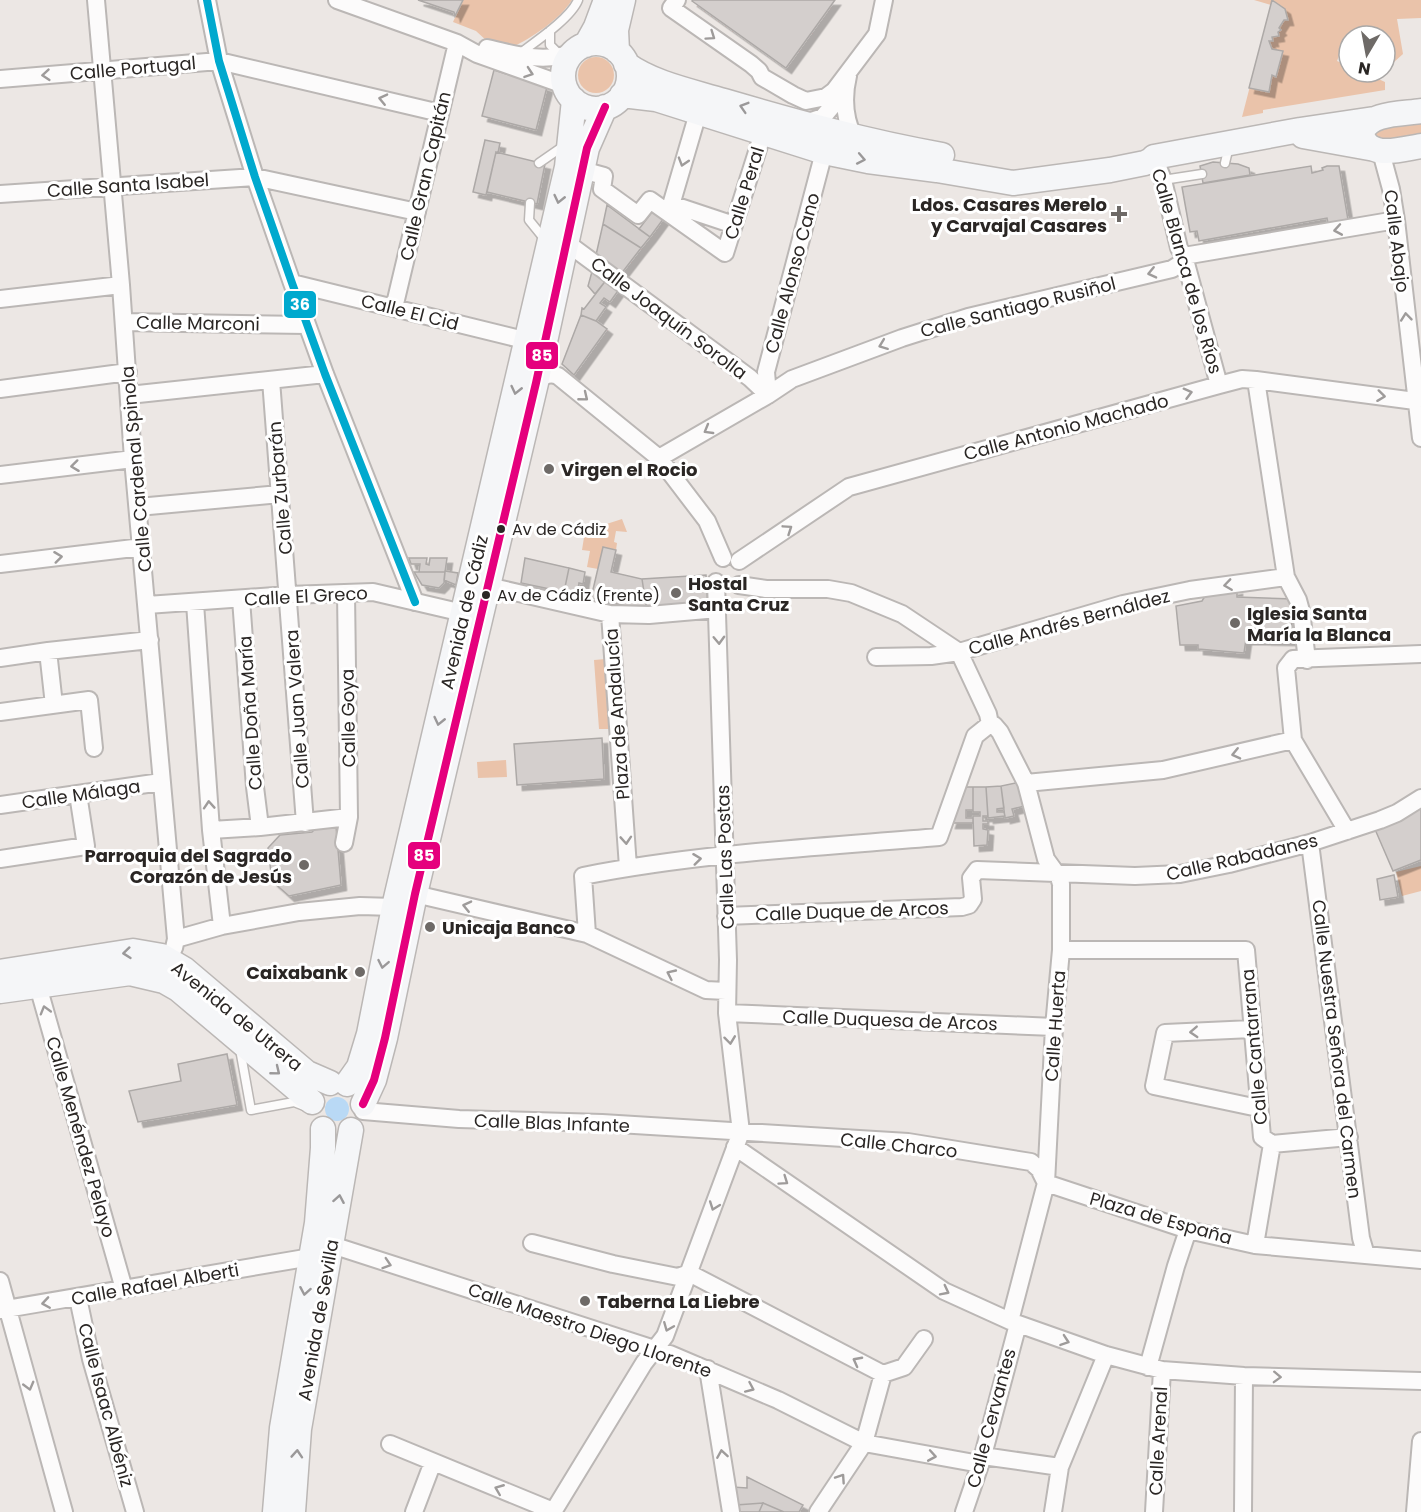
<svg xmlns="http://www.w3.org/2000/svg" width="1421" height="1512" font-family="Poppins,sans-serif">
	<defs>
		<filter id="shadow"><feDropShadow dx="5.5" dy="5.5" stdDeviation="0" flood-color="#0004"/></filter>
	</defs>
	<rect width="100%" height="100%" fill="#ece7e4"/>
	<path fill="#eac3aa" d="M463 0H572C559 20 533 37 511 48L488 42 476 31 453 22Z
		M1254 0H1421V18L1397 19 1403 54 1393 63 1385 60V36H1349V45L1344 43 1337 61 1349 66V72H1363L1385 82V90L1263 110V113L1242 117 1271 5Z
		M578 75a18 18 0 1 1 36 0a18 18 0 1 1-36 0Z
		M1421 119V135L1380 142 1376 140 1374 129Z
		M622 519 627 532 616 531 614 542 617 543 616 550 598 569 587 567 590 551 582 550 585 531Z
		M606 659 610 729H599L594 660Z
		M506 760 507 777 478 778 477 762Z
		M1421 866V891L1402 896 1396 872Z"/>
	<path fill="#b9d9f5" d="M325 1109a12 12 0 1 1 24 0a12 12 0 1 1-24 0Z"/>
	<path fill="#d4cfcd" stroke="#ada9a7" stroke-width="1.5" filter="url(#shadow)" d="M418 0H463L455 16 454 12Z
		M693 0H835L786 68 692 1Z
		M1272 0 1285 9 1288 20H1284L1279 28 1281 30 1278 32 1279 36 1272 37 1273 41H1269L1272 49 1283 51 1276 77 1272 75 1269 92 1249 88Z
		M494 70 547 87 536 130 482 116Z
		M485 140 500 143 498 153 496 152 486 195 473 192Z
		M496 152 545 164 537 204 487 192Z
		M1213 162 1238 164 1249 168 1250 175 1203 183 1200 166Z
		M1311 166 1312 173 1323 170 1322 168 1327 166H1339L1348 220 1328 223 1327 218 1199 241 1197 231 1190 232 1182 187Z
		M607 205 650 237 641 248 603 224Z
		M652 212H656L664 218 650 237 639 229Z
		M603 224 641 248 621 274 596 255Z
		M593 268 607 279 595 294 588 286Z
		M607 279 620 288 610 302 604 298 600 303 606 307 596 321 581 315 582 308 584 309Z
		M581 315 596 321 607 329 574 375 562 364Z
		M603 547 616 550 611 572 642 579 647 611 591 598Z
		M409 558H427L426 564 429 565 430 558H447L445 572H419L420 564H411Z
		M525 558 569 568 564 592 521 583Z
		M569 568 585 572 583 584 579 583 577 595 564 592Z
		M445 571 458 573 456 585 444 580Z
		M414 572H445L444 583 439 588 422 585Z
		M706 575 708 608 647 611 642 579Z
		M1237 589V597L1293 599 1291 640 1246 639 1244 653 1198 649V645H1180L1176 606 1202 601 1205 596Z
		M602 738 604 779 517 785 514 744Z
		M1020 782 1025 806 1012 809 1014 816 1005 818 1001 786Z
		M1001 786 1004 808 997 809V812H1004L1005 816 988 818 986 787Z
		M961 787H973V810H966V818H973V823H950Z
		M973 787H986L988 816H983V821H988V824H983V829L988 830 987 845 974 846 973 816H980V812H973Z
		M1421 808V860L1393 871 1374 827Z
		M336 826 341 885 289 896 272 881 268 848 280 835 312 832 316 828Z
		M1394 875 1398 897 1380 900 1377 879Z
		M227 1054 237 1105 138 1122 129 1091 181 1081 178 1064Z
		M747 1477 803 1505 799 1512H784L763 1503 736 1505 733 1487 747 1488Z
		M763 1503 759 1512H737L736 1505Z
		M763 1503 784 1512H759Z"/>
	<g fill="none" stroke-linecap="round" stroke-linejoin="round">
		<defs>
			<path id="lane" d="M550 31V45L559 54
				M519 54C535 42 571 18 578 0
				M539 163 565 145
				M1225 163 1229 146
				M1163 180 1202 174
				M530 203 529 220 546 241
				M240 1049 251 1110 294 1102 304 1106"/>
			<path id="street" d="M96 0 121 285 133 459 176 939
				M207 0 219 61 255 177 292 283 325 374 415 602
				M337 0 457 43 477 54 564 85
				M677 0 671 8 751 64 759 71 762 77 793 95 806 101 826 97 834 91 877 34 884 0
				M487 48C517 55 543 63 572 53
				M848 76C843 97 844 118 854 138
				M0 79 219 61 440 113
				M805 123 823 117 845 91
				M1381 152 1391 189 1396 220 1421 438
				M1154 157 1163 180 1179 248 1184 256 1219 385
				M593 173 604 176 602 189 638 215 650 200 725 253 763 133
				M0 194 255 177 417 212
				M671 204 734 225
				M669 212 698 113
				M567 243 750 378 768 395
				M292 283 528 341
				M0 299 121 285
				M394 308 457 43
				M124 322 307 325
				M271 380 305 823
				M1256 380 1286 577 1298 600 1301 611 1307 660
				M536 383C542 376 549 372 558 376L659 458 707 521 723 558
				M0 389 128 372
				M129 395 325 374
				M768 395 766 372 824 152
				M659 458 768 395 792 379 902 338 968 317 1172 269 1180 264 1184 256 1396 220
				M0 475 133 459
				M138 507 280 494
				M739 561 849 487 1219 385 1242 379 1256 380 1415 401
				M0 564 142 547
				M739 585 766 589H828L851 593 902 614 959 652
				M488 586 610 614 649 615 718 609
				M241 599 255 787 260 827
				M195 603 211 830 222 926
				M147 605 288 595 373 592 463 613
				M610 614 628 867
				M48 651 54 705
				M959 652 988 714 990 724 994 725 1000 732 1026 783 1046 859 1059 877 1061 884V950L1054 1027 1046 1183 1010 1321
				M876 657 931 656 959 652 1123 604 1190 590 1286 577
				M0 658 48 651 150 640
				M0 712 89 700 94 748
				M1026 783 1163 770 1293 740
				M0 805 161 782
				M211 830 260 827 349 817
				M1347 831 1293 740 1286 668 1293 659 1421 654
				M344 843 349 817 346 593
				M1310 843 1361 1238 1366 1255
				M0 859 86 846 78 794
				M726 916 962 907 969 905 973 899 971 878 977 870 1135 876 1180 874 1229 864 1310 843 1380 820 1397 813 1421 798
				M587 934 583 876C700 853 820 847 939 837L975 736 990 724
				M174 948 176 939 222 926 299 912 360 906 394 907 415 894 587 934 706 990 726 991
				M1061 950H1246L1262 1137 1272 1144
				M38 986 124 1289
				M727 1013 1054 1027
				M1252 1029 1165 1033 1154 1086 1258 1108
				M363 1111 459 1119 602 1123 908 1142 1031 1162 1039 1169 1046 1183
				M735 1147 944 1291 1010 1321 1106 1355 1162 1370 1244 1376 1421 1381
				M1046 1183 1188 1230 1255 1245 1421 1260
				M532 1243 613 1264 678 1277 689 1273 883 1374 864 1443 818 1512
				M332 1245 670 1354 778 1400 864 1443 980 1464
				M1255 1245 1272 1144 1349 1137
				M0 1281 64 1512
				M78 1298 91 1359 135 1512
				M0 1310 311 1257
				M1148 1367 1176 1266 1188 1230
				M708 1369 731 1512
				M883 1374 904 1367 924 1339
				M390 1444 553 1511
				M983 1456 1060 1467
				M414 1512 433 1462
				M553 1512 644 1363 665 1336 741 1132 727 1013 728 960 716 582
				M964 1512 982 1459 1018 1324
				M1053 1512 1060 1467 1106 1355
				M1154 1512 1162 1370
				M1243 1512 1244 1376
				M1415 1512 1421 1441"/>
			<path id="secondary" d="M563 76a33 33 0 1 1 66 0a33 33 0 1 1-66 0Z
				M586 45 596 27 606 0
				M617 51 616 30 623 0
				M626 64C654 84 691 91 724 101 796 122 868 142 942 155
				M622 95 656 99 824 152 868 161 937 170 1013 183 1110 170 1145 163 1151 160 1154 157
				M1421 111C1403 114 1368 112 1362 133 1367 161 1402 149 1421 146
				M1303 136 1375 149
				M1154 157 1300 130 1374 119
				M0 972 133 951 162 956 184 969 307 1073 330 1083
				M0 991 130 973 164 981 178 989 312 1102
				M347 1084 359 1067 369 1034 394 907 567 167 574 100
				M363 1104 374 1080 385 1038 415 894 536 383 587 148 605 107
				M275 1512 282 1428 317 1223 323 1148V1129
				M293 1512 299 1429 351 1130"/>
		</defs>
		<use href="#lane" stroke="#bbb7b5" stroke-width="11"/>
		<use href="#street" stroke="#bbb7b5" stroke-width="20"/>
		<use href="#secondary" stroke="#bbb7b5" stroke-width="27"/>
		<use href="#lane" stroke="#fcfbfb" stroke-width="8"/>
		<use href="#street" stroke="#fcfbfb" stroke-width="16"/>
		<use href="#secondary" stroke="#f5f6f8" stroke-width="24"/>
		<defs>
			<path id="bus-1" d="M363 1104 374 1080 385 1038 415 894 536 383 587 148 605 107"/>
			<path id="bus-2" d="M207 0 219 61 255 177 292 283 325 374 415 602"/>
		</defs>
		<use href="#bus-1" stroke="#fff" stroke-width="12"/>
		<use href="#bus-2" stroke="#fff" stroke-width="12"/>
		<use href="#bus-1" stroke="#e5007d" stroke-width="8"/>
		<use href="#bus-2" stroke="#00a9ce" stroke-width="8"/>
	</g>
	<defs><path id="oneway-chevron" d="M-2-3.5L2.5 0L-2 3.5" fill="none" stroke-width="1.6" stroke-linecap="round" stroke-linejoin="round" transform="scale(1.5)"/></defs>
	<g stroke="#9e9b9a">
		<use href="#oneway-chevron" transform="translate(711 36) rotate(35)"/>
		<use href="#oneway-chevron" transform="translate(529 73) rotate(19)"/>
		<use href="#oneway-chevron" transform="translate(46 75) rotate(175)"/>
		<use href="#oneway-chevron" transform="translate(383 99) rotate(-167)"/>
		<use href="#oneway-chevron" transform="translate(683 162) rotate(107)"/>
		<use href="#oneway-chevron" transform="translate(1338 230) rotate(170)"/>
		<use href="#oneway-chevron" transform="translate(1152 273) rotate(167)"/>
		<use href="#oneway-chevron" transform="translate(1406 317) rotate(-96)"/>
		<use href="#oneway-chevron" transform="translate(883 345) rotate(159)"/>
		<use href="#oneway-chevron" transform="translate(1188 393) rotate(-15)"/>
		<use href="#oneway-chevron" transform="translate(1381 396) rotate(7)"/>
		<use href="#oneway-chevron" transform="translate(584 397) rotate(39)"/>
		<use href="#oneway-chevron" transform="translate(708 430) rotate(150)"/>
		<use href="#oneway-chevron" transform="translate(75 466) rotate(173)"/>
		<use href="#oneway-chevron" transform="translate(788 529) rotate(-34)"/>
		<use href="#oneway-chevron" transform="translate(58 557) rotate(-7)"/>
		<use href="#oneway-chevron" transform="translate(1228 585) rotate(172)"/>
		<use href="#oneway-chevron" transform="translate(719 640) rotate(88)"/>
		<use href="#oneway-chevron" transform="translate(1236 754) rotate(167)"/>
		<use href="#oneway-chevron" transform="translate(209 805) rotate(-94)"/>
		<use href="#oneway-chevron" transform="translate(626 840) rotate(86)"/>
		<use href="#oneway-chevron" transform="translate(697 859) rotate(-7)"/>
		<use href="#oneway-chevron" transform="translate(467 906) rotate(-167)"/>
		<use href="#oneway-chevron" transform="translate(671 974) rotate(-155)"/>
		<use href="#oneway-chevron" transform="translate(45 1010) rotate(-106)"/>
		<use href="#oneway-chevron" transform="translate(1194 1032) rotate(177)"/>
		<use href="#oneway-chevron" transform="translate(730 1040) rotate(83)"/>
		<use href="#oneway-chevron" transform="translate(784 1181) rotate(35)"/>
		<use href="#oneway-chevron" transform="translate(714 1206) rotate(110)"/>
		<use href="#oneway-chevron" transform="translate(387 1264) rotate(18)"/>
		<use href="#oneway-chevron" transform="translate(945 1291) rotate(27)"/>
		<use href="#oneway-chevron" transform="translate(46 1303) rotate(171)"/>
		<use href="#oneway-chevron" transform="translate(668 1327) rotate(112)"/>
		<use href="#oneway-chevron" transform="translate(1065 1341) rotate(19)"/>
		<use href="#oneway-chevron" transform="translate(857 1361) rotate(-152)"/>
		<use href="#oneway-chevron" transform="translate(1277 1377) rotate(2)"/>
		<use href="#oneway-chevron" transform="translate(29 1386) rotate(75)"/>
		<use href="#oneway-chevron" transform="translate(750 1388) rotate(24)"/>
		<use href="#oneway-chevron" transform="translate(722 1454) rotate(-99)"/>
		<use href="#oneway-chevron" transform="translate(932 1456) rotate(10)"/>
		<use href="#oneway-chevron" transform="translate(841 1478) rotate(-56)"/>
		<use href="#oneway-chevron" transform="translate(499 1489) rotate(-158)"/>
	</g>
	<g stroke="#9a9899">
		<use href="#oneway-chevron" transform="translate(744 107) rotate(-163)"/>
		<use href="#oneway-chevron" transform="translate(861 159) rotate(11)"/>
		<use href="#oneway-chevron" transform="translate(559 199) rotate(103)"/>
		<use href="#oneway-chevron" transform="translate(516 390) rotate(103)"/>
		<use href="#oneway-chevron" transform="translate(439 721) rotate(103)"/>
		<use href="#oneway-chevron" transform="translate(127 953) rotate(174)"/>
		<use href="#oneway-chevron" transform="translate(383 964) rotate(101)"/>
		<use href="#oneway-chevron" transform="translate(276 1071) rotate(39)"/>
		<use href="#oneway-chevron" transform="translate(339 1199) rotate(-80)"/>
		<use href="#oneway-chevron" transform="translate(305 1291) rotate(100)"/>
		<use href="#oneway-chevron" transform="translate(297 1454) rotate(-86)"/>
	</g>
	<g fill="#6e6a67" stroke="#fff" stroke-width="2">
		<path d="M1116 205h6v6h6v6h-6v6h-6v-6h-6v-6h6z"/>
		<circle cx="549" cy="469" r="6"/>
		<circle cx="676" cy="593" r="6"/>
		<circle cx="1235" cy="623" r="6"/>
		<circle cx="304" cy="865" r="6"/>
		<circle cx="430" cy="927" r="6"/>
		<circle cx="360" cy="972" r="6"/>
		<circle cx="585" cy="1301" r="6"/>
	</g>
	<g fill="#2a2624" stroke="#fff" stroke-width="2">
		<circle cx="501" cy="529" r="5"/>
		<circle cx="486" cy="595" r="5"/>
	</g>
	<g text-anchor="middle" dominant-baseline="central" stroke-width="6" stroke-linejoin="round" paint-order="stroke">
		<g font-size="16" fill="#2a2624" stroke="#fff" text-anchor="start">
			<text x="512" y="529">Av de Cádiz</text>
			<text x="497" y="595">Av de Cádiz (Frente)</text>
		</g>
		<g font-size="18" fill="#2a2624" stroke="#fff">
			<text transform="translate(133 68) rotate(-5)">Calle Portugal</text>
			<text transform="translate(425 176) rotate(-77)">Calle Gran Capitán</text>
			<text transform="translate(128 185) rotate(-4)">Calle Santa Isabel</text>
			<text transform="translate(744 193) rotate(-73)">Calle Peral</text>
			<text transform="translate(1397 241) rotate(83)">Calle Abajo</text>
			<text transform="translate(1187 271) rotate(74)">Calle Blanca de los Ríos</text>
			<text transform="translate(792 273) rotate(-75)">Calle Alonso Cano</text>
			<text transform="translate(1018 307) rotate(-14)">Calle Santiago Rusiñol</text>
			<text transform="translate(410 312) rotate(14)">Calle El Cid</text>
			<text transform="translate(669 318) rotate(37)">Calle Joaquín Sorolla</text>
			<text transform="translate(198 323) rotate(1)">Calle Marconi</text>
			<text transform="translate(1066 427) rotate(-15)">Calle Antonio Machado</text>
			<text transform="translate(136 469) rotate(-95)">Calle Cardenal Spinola</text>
			<text transform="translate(280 488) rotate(-95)">Calle Zurbarán</text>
			<text transform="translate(306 596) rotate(-3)">Calle El Greco</text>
			<text transform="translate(464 612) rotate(-77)">Avenida de Cádiz</text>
			<text transform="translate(1069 622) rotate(-15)">Calle Andrés Bernáldez</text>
			<text transform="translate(297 709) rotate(-94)">Calle Juan Valera</text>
			<text transform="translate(250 713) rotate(-94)">Calle Doña María</text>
			<text transform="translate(617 714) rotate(-94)">Plaza de Andalucía</text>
			<text transform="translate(348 718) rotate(-91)">Calle Goya</text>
			<text transform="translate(81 794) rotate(-8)">Calle Málaga</text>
			<text transform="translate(725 857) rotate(-92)">Calle Las Postas</text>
			<text transform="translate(1242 857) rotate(-13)">Calle Rabadanes</text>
			<text transform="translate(852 911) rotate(-2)">Calle Duque de Arcos</text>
			<text transform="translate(237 1016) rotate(39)">Avenida de Utrera</text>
			<text transform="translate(890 1020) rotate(2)">Calle Duquesa de Arcos</text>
			<text transform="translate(1055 1026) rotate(-86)">Calle Huerta</text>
			<text transform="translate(1254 1047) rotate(-95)">Calle Cantarrana</text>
			<text transform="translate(1337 1049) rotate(83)">Calle Nuestra Señora del Carmen</text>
			<text transform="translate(552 1123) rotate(2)">Calle Blas Infante</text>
			<text transform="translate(81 1137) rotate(74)">Calle Menéndez Pelayo</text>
			<text transform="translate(899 1145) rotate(6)">Calle Charco</text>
			<text transform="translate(1161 1218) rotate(16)">Plaza de España</text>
			<text transform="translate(155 1284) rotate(-10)">Calle Rafael Alberti</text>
			<text transform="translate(318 1320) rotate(-80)">Avenida de Sevilla</text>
			<text transform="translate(590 1330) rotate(19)">Calle Maestro Diego Llorente</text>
			<text transform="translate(106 1405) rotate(75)">Calle Isaac Albéniz</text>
			<text transform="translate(991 1418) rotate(-75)">Calle Cervantes</text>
			<text transform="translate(1158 1441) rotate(-87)">Calle Arenal</text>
		</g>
		<g font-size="18" font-weight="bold" fill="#2a2624" stroke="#fff" text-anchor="start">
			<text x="1107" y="204" text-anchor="end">Ldos. Casares Merelo<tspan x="1107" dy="21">y Carvajal Casares</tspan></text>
			<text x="561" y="469">Virgen el Rocio</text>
			<text x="688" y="583">Hostal<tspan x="688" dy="21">Santa Cruz</tspan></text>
			<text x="1247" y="613">Iglesia Santa<tspan x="1247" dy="21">María la Blanca</tspan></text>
			<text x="292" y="855" text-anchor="end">Parroquia del Sagrado<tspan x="292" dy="21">Corazón de Jesús</tspan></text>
			<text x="442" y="927">Unicaja Banco</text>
			<text x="348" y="972" text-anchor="end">Caixabank</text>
			<text x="597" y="1301">Taberna La Liebre</text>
		</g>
	</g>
	<g stroke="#fff" stroke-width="2">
		<rect x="283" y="290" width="34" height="29" rx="6" fill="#00a9ce"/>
		<rect x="525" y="341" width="34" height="29" rx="6" fill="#e5007d"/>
		<rect x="407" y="841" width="34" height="29" rx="6" fill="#e5007d"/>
	</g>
	<g font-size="16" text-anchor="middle" font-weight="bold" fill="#fff">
		<text x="300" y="310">36</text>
		<text x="542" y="361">85</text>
		<text x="424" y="861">85</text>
	</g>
	<g transform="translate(1367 54) rotate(190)"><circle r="28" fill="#ffffff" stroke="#aaa8a7" stroke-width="1.5"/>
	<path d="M0-4.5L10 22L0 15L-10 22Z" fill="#6e6a67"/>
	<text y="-9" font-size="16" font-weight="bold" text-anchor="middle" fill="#2a2624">N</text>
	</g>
</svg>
